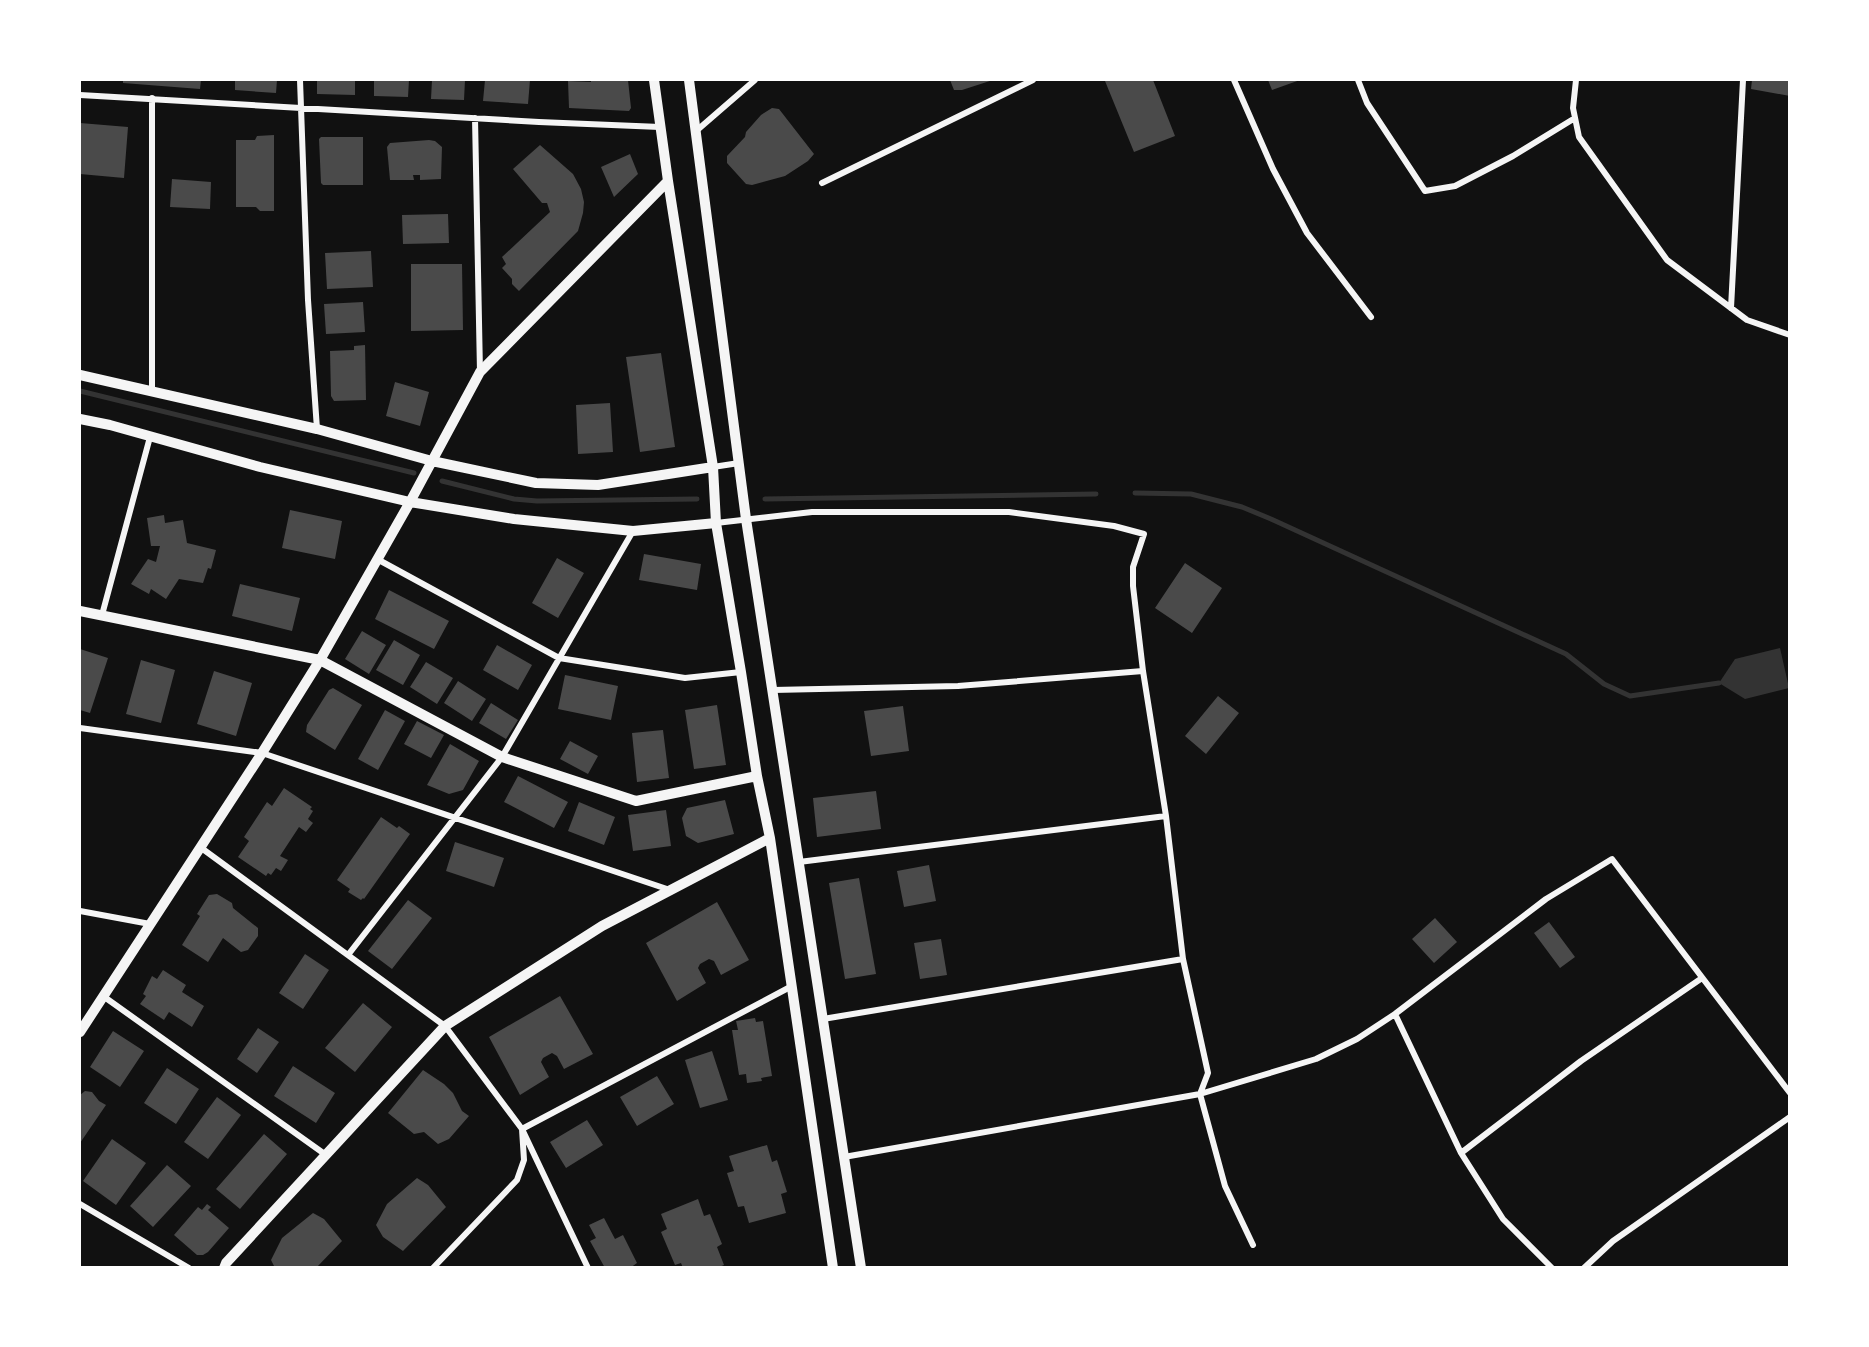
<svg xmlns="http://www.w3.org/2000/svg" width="1869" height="1347" font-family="Manrope,sans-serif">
	<rect width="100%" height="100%" fill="#111"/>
	<path fill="#333" d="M1780 648 1789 688 1745 699 1719 683 1735 659Z"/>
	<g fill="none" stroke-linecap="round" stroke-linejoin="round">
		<path stroke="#333" stroke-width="5" d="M80 391 414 473
			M442 481 514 499 537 501 697 499
			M1135 493 1191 494 1242 507 1271 519 1566 654 1604 684 1630 696 1719 683
			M765 499 1096 494"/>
	</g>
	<path fill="#4a4a4a" d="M123 80H201L200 89 123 83Z
		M235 80H277L276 93 235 90Z
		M317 80H355V95L317 94Z
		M374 80H409L408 97 374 96Z
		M432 80H465L464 100 431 99Z
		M485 80H530L528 104 483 101Z
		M591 80H628L631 108 629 111 569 108 568 81 591 82Z
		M950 80H993L962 90H954Z
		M1108 80H1153L1175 136 1134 152 1105 81Z
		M1268 80H1300L1272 90Z
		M1752 80H1790V96L1751 89Z
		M772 108 779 109 814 154 808 161 785 176 752 185 746 184 727 163V156L745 137 746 132 761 115Z
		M80 123 128 127 124 178 80 174Z
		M274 135V211H260L256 207H236V140H255L257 136Z
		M321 137H363V185H323L321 183 319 139Z
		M429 140 435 141 442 147 441 179 420 180V175H413L414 180H390L387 147 390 143Z
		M540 145 573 174 581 189 584 202 583 213 578 231 519 291 512 284V279L502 268 506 264 502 257 550 212 547 203H542L513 169Z
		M630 154 638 174 614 197 601 167Z
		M172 179 211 182 210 209 170 207Z
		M448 214 449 243 403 244 402 215Z
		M371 251 373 287 327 289 325 253Z
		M411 264H462L463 330 411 331Z
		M363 302 365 332 326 334 324 304Z
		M365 345 366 400 334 401 331 396 330 351 354 350V346Z
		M661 353 675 447 640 452 626 357Z
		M395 382 429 392 420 426 386 416Z
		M610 403 613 452 578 454 576 405Z
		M290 510 342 521 335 559 282 548Z
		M164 515 165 523 183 520 187 543 216 550 211 569 208 568 203 583 179 579 166 599 151 589 149 594 131 584 148 559 156 562 160 546H151L147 518Z
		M644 554 701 564 697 590 639 580Z
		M557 558 584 573 558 618 532 603Z
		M1185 563 1222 588 1192 633 1155 608Z
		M240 584 300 598 292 631 232 616Z
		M389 590 449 621 434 649 375 619Z
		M362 631 386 645 369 674 345 659Z
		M394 640 420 655 403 685 376 670Z
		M497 645 532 665 518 690 483 670Z
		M80 649 108 658 90 713 80 710Z
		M141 660 175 670 161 723 126 714Z
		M426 662 453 678 437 704 410 687Z
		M214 671 252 683 236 736 197 724Z
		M565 675 618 686 611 720 558 709Z
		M458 681 486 699 472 721 444 703Z
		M333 688 362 705 335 750 306 732 307 725 329 690Z
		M1218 696 1239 713 1206 754 1185 736Z
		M491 703 518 720 506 739 479 723Z
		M717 705 726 765 694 769 685 710Z
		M903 706 909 751 871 756 864 711Z
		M385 710 405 721 378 770 358 759Z
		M417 721 444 735 431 758 404 744Z
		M663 730 669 778 637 782 632 733Z
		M570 741 598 756 588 774 560 759Z
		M450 744 479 761 463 790 449 794 427 785Z
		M518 776 568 802 554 828 504 802Z
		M284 788 312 807 310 809 313 811 308 819 313 823 306 832 299 827 280 856 288 860 281 871 276 868 271 875 268 873 266 876 238 857 249 841 244 837 267 802 272 806Z
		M876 791 881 829 817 837 813 798Z
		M725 800 734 834 698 843 686 836 682 818 687 808Z
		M579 802 615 817 604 845 568 831Z
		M666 810 671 846 633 851 628 815Z
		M381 817 397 828 399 826 410 834 364 899 363 898 361 900 348 892 350 889 337 880Z
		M455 842 504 858 494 887 446 871Z
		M929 865 936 901 904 907 897 871Z
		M859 878 876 974 845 979 829 883Z
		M217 894 232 903 233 908 258 928V936L248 950 241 952 223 938 208 962 182 945 200 916 197 914 209 895Z
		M408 900 432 918 392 969 368 951Z
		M717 902 749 960 721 975 714 961 709 959 700 964 698 968 706 983 677 1001 646 943Z
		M1435 918 1457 942 1434 963 1412 939Z
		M1549 922 1575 957 1560 968 1534 933Z
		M941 939 947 975 920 979 914 943Z
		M305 954 329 970 303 1009 279 993Z
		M163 970 186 985 182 992 204 1006 192 1027 169 1012 164 1020 140 1004 146 996 143 994 152 976 157 979Z
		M560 996 593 1054 564 1069 557 1056 552 1053 543 1058 541 1062 549 1077 520 1095 489 1037Z
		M363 1003 392 1027 355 1072 325 1048Z
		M755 1018 756 1022 763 1021 772 1076 761 1078 762 1081 747 1083 746 1074 739 1075 732 1030H738L736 1021Z
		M258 1028 279 1042 257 1073 237 1059Z
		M113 1031 144 1051 120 1087 90 1067Z
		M712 1051 728 1100 700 1108 685 1060Z
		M293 1066 335 1093 316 1123 274 1096Z
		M167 1068 199 1089 176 1124 144 1103Z
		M423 1070 444 1084 453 1093 462 1111 469 1116 449 1139 438 1144 424 1132 414 1134 388 1113Z
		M657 1076 674 1104 637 1126 620 1097Z
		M85 1091 92 1092 99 1101 106 1105 80 1143V1095Z
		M217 1097 241 1115 208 1159 184 1142Z
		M587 1120 603 1145 566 1168 550 1142Z
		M264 1134 287 1154 240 1209 216 1189Z
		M112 1139 146 1163 116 1205 83 1181Z
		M767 1145 772 1162 777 1160 787 1192 781 1194 786 1213 749 1223 744 1206 738 1207 727 1173 734 1171 729 1156Z
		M167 1165 191 1186 153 1227 130 1206Z
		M417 1178 428 1185 446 1207 403 1251 383 1237 376 1225 387 1204Z
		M698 1199 704 1216 710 1214 722 1244 717 1247 724 1265 717 1268H683L681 1263 675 1265 661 1232 667 1229 661 1214Z
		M207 1204 211 1207 208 1210 229 1228 208 1252 203 1255H197L174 1235 198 1207 202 1210Z
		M313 1213 324 1219 342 1241 316 1268H275L271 1260 282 1238Z
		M604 1218 615 1239 623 1235 637 1263 630 1268H605L590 1241 596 1238 589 1225Z"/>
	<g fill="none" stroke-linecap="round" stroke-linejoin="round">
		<path stroke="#f5f5f5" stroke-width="6" d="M300 80 308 300 317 429
			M1234 80 1273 169 1307 233 1371 317
			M1358 80 1367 103 1425 191 1455 186 1513 156 1575 118
			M1576 80 1573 108 1579 137 1667 260 1747 320 1790 335
			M80 95 539 122 660 127
			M475 118 480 372
			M695 132 755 80
			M822 183 1033 80
			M1731 308 1743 80
			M152 391V98
			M713 467 739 463
			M716 523 812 512H1009L1114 526 1144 534 1133 567V586L1143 671 1166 816 1183 959 1208 1073 1200 1094 1225 1186 1253 1245
			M377 559 559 658 685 678 741 672
			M102 615 150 437
			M773 690 958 686 1143 671
			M80 728 262 753 670 890
			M200 847 445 1026 522 1129 588 1268
			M799 862 1166 816
			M80 911 150 924
			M348 955 502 757 633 531
			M103 996 326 1155
			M1395 1014 1461 1153 1503 1219 1552 1268
			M823 1019 1183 959
			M1461 1153 1581 1061 1702 978
			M844 1157 1200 1094 1316 1059 1357 1039 1395 1014 1546 899 1612 859 1790 1093
			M80 1204 189 1268
			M433 1268 517 1180 524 1160 522 1129 792 986
			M1584 1268 1613 1241 1790 1117"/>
		<path stroke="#f5f5f5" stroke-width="10" d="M654 80 668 181 713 467 716 523 741 672 757 776 770 838 833 1268
			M689 80 746 519 861 1268
			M80 375 317 429 432 461 536 483 598 485 713 467
			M80 419 110 425 260 467 410 502 514 519 633 531 716 523
			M80 611 320 660 502 757 636 801 757 776
			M80 1032 262 753 320 660 410 502 480 372 668 181
			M224 1268 226 1263 445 1026 602 926 770 838"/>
	</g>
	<rect width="1869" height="1347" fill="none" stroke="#ffffff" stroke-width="162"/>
</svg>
